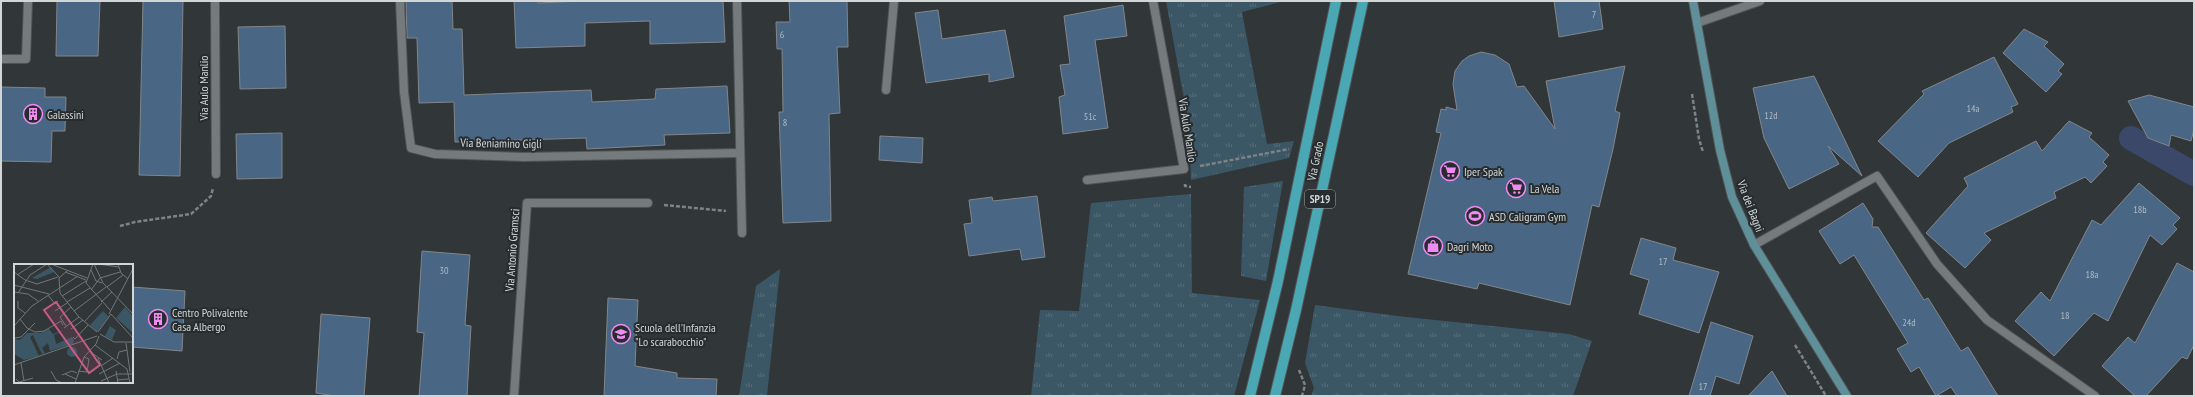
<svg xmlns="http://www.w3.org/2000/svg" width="2195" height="397" font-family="'PT Sans Narrow',sans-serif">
	<defs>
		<pattern id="grass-tufts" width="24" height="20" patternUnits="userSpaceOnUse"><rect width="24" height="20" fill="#3b5765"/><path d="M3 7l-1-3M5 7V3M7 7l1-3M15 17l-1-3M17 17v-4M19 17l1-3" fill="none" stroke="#566e7a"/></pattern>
	</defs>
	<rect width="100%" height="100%" fill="#313638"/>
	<path fill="url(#grass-tufts)" d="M1166 1H1284L1242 12 1267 144 1294 141 1289 158 1191 180 1189 126Z
		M1283 181 1266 281 1241 276 1244 187Z
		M1191 194 1192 293 1260 300 1234 396H1031L1040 310 1079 311 1091 203Z
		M780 269 767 396H739L756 286Z
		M1315 305 1397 316 1569 334 1592 341 1573 396H1311L1314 388 1305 363Z"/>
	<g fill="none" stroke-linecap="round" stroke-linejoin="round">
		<path stroke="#3b4869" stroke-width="24" d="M2131 138 2194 174"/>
	</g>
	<path fill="#496784" stroke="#82868a" d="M57 1H100L98 56H56Z
		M143 1H183L180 176 139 175Z
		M406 1H452L453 29H462L464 95 591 90 592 102 655 99 656 89 727 86 730 133 664 135 665 145 587 149 586 138 455 142 454 102 419 103 417 38H407Z
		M514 1H538V3L582 1H723L725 42 650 44V21L585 23V46L516 48Z
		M789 1H847L848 47H837L840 113 829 114 831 221 783 223 779 112H783L782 49H777L776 22H790Z
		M1554 1H1599L1603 29 1559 37Z
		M1123 5 1127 36 1095 40 1108 128 1063 134 1059 97 1065 95 1060 65 1070 64 1064 16Z
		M938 10 942 39 1005 30 1014 77 989 82V74L926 83 915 13Z
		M285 26 286 88 240 89 238 27Z
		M2024 29 2048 42 2044 46 2064 64 2058 71 2062 74 2046 92 2003 53Z
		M1481 52 1495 55 1509 64 1517 87 1524 86 1555 129 1546 81 1625 66 1615 111 1620 113 1613 149 1599 207 1592 205 1570 305 1479 283 1477 289 1408 274 1441 133 1436 132 1441 109 1446 110V107L1457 110 1453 84 1455 71 1462 61 1469 56Z
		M1994 57 2018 104 2011 107 2013 112 1949 143 1918 177 1878 141 1924 94 1922 91Z
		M1814 76 1862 176 1828 146 1839 164 1789 189 1764 138 1753 88Z
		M1 87 45 88V97H66L65 131H52L51 162 1 161Z
		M2149 95 2194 107V129L2191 141 2171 135 2169 146 2148 138 2128 101Z
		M2069 121 2092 133 2089 137 2109 155 2103 162 2107 166 2091 183 2085 177 2054 192 2056 198 1984 233 1991 240 1965 268 1926 233 1968 186 1964 178 2036 141 2042 151Z
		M282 133V178L237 179 236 134Z
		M880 136 923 138 922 163 879 160Z
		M2139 183 2180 218 2173 225 2177 229 2162 245 2150 235 2108 321 2094 313 2054 356 2015 321 2041 292 2050 301 2092 220 2101 225Z
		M1037 196 1045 257 1022 260 1020 249 969 256 964 224 972 223 969 200 992 197 993 201Z
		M1863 203 1873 219 1872 227H1878L1924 300 1928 298 1961 351 1968 347 1998 396H1957L1951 387 1936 396 1919 367 1911 372 1897 349 1908 343 1854 255 1840 264 1819 231Z
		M1641 238 1676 248 1673 260 1719 272 1699 333 1639 314 1649 280 1630 274Z
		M422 251 470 255 465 325 471 326 467 396H419L424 333 417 332Z
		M2177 263 2194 272V345L2187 359 2182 357 2146 396H2135L2102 366 2128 337 2135 343Z
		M132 287 185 291 182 351 132 347Z
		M608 298 638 300 635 366 677 373V378L717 379 716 396H604Z
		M321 314 370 318 364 396H335L316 393Z
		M1711 322 1753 336 1739 384 1716 376 1710 396H1689Z
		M1772 371 1787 396H1748Z"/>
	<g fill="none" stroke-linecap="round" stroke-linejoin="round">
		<defs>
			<path id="lane" d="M215 1 216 174
				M1 59H26L28 1
				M886 90 894 1
				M404 92 411 148 435 154 524 157 739 153
				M1087 180 1184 169 1153 1
				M1754 245 1877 176 1937 264 1987 320 2095 396"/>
			<path id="street" d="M400 1 404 92
				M737 1 742 233
				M1697 23 1760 1
				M514 396 527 203H648"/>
			<path id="secondary" d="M1693 1 1720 150 1732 197 1754 245 1847 396"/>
			<path id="primary" d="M1250 396 1278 281 1336 1
				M1275 396 1296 310 1363 1"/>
		</defs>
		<use href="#lane" stroke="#515456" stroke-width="10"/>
		<use href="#street" stroke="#515456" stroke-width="10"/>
		<use href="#secondary" stroke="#515456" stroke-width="10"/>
		<use href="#primary" stroke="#515456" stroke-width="12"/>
		<path stroke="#7f8384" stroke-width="2.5" stroke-dasharray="4 2" stroke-linecap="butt" d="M1692 94 1699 139 1703 152
			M1200 166 1289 149
			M1185 184V186L1191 187
			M664 205 726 211
			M120 226 135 222 191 214 211 196 213 188
			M1795 345 1826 396
			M1299 370 1305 385 1302 396"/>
		<use href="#lane" stroke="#757a7d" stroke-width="8"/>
		<use href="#street" stroke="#757a7d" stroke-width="8"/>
		<use href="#secondary" stroke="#5f9099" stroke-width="8"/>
		<use href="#primary" stroke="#4aa7b4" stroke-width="10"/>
	</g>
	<defs>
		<symbol id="building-ring" viewBox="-11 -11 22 22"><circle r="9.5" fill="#272c2e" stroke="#f28af3" stroke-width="1.5"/><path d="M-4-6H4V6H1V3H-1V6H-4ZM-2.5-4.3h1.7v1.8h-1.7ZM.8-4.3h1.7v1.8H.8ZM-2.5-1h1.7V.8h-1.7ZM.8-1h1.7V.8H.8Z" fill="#f28af3"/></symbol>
		<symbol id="supermarket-ring" viewBox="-11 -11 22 22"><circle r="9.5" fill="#272c2e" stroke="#f28af3" stroke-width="1.5"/><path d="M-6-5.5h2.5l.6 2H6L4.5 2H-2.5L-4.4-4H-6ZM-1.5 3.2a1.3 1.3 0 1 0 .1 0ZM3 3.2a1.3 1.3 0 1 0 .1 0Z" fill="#f28af3"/></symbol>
		<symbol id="stadium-ring" viewBox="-11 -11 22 22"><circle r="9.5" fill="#272c2e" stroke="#f28af3" stroke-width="1.5"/><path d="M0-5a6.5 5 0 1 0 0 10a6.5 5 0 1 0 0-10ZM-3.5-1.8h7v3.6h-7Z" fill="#f28af3"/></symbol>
		<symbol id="shop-ring" viewBox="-11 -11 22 22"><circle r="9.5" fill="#272c2e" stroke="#f28af3" stroke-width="1.5"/><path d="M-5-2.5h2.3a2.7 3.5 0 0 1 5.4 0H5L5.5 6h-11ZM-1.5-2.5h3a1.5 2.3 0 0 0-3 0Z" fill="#f28af3"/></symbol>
		<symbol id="school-ring" viewBox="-11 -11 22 22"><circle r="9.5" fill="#272c2e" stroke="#f28af3" stroke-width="1.5"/><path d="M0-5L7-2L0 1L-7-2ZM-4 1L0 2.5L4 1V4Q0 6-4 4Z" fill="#f28af3"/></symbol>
	</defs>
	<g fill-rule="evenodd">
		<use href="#building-ring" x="22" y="103" width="22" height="22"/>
		<use href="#supermarket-ring" x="1439" y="160" width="22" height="22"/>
		<use href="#supermarket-ring" x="1505" y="177" width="22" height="22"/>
		<use href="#stadium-ring" x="1464" y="205" width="22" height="22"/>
		<use href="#shop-ring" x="1422" y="235" width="22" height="22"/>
		<use href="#building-ring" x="147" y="308" width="22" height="22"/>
		<use href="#school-ring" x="610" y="323" width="22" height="22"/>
	</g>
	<g text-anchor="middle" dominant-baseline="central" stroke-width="4" stroke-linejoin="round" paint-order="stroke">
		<g font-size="10" fill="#b0bac2">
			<text x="1594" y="14">7</text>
			<text x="782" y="34">6</text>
			<text x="1973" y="108">14a</text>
			<text x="1771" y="115">12d</text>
			<text x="1090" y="116">51c</text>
			<text x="785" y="122">8</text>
			<text x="2140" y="209">18b</text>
			<text x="1663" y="261">17</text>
			<text x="444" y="270">30</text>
			<text x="2092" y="274">18a</text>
			<text x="2065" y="315">18</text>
			<text x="1909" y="322">24d</text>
			<text x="1703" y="386">17</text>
		</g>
		<rect fill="#272c2e" stroke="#9fa3a4" stroke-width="1" x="1305" y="190" width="30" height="18" rx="3"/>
		<g font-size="11" font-weight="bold" fill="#d3d6d7">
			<text x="1320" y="199">SP19</text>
		</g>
		<g font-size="12" fill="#d3d6d7" stroke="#272c2e">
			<text transform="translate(203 88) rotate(-90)">Via Aulo Manlio</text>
			<text transform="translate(1188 130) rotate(81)">Via Aulo Manlio</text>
			<text transform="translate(501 143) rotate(1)">Via Beniamino Gigli</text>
			<text transform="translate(1315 161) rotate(-78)">Via Grado</text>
			<text transform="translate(1751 206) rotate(69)">Via dei Bagni</text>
			<text transform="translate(512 250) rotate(-86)">Via Antonio Gramsci</text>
		</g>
		<g font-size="12" fill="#d3d6d7" stroke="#272c2e" text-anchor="start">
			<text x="47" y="114">Galassini</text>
			<text x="1464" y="171">Iper Spak</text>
			<text x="1530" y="188">La Vela</text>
			<text x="1489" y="216">ASD Caligram Gym</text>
			<text x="1447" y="246">Dagri Moto</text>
			<text x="172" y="312">Centro Polivalente<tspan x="172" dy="14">Casa Albergo</tspan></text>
			<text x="635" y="327">Scuola dell'Infanzia<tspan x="635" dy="14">"Lo scarabocchio"</tspan></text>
		</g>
	</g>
	<g transform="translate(14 264)">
		<rect width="119" height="119" fill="#313638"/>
		<path d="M35 65 39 70 50 66 40 71 42 80 58 73 60 76 59 80 36 87 34 79 28 84 31 89 28 90 19 71 16 73 25 92 10 96 0 90 1 75 6 76 13 69H26ZM53 88a5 5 0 1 1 10 0a5 5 0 1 1-10 0Z" fill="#3b5765"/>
		<path d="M37 3 40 8 23 15 18 14ZM89 47 95 53 83 68 76 61Z" fill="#3b5765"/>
		<path d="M111 43 119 52V69L102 54ZM96 62 102 66 98 76 91 72Z" fill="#3b5765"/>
		<path fill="none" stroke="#727678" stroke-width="1" d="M33 0 45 13M37 0 73 14M79 0 72 19 96 46M80 0 89 19 119 50M84 0 105 3M104 0 107 9 114 15M77 6 82 17 88 19M53 7 45 14 46 29 65 53 83 68M0 8 11 16 23 20 44 13M51 8 72 16M3 11 20 0M0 21 35 30M93 23 109 11M77 26 86 14 106 8M0 28 14 30 24 37M4 29 16 11 33 0M34 31 41 40 44 37M48 32 72 17M4 37V44L11 49M53 38 76 24M87 38 98 28M41 47 53 39M60 47 92 23M95 50 119 5M97 50 119 74M6 55 13 64 21 68 30 67 47 57 49 61M70 58 88 39M0 62 18 42 64 12M52 62 46 53 57 43M50 64 65 53M57 65 69 56M84 68 97 50M86 70 100 78H119M59 73 61 75 74 61M1 74 7 73 21 59M112 79 116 108M81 81 113 105 116 119M75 87 88 96M84 94 95 119M103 95 105 88 113 86M7 99 10 117M0 101 83 72M87 102 99 94M37 107 42 116 48 119M64 107 73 108 75 95 70 93M102 107 104 119M51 110 62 115M85 110 106 99M48 111 58 107 63 109M2 115 5 118 19 114M103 116 115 115M87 117 103 110H119M61 119 70 93 82 80 85 72"/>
		<path fill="#c85a86" fill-opacity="0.15" stroke="#c85a86" stroke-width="2" d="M42 38 86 101 75 109 30 46Z"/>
		<rect width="119" height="119" fill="none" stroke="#d3d6d7" stroke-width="2"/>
	</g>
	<rect width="2195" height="397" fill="none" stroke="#d3d6d7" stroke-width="4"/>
</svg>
